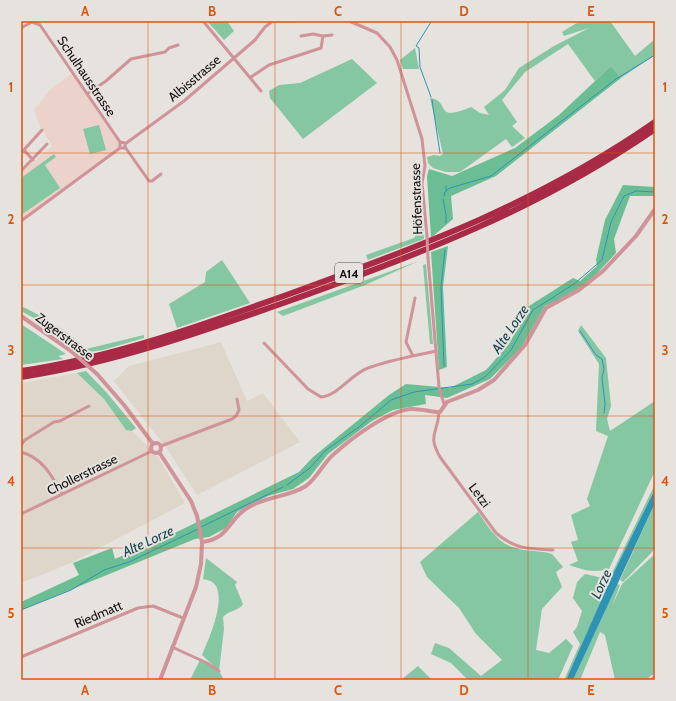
<svg xmlns="http://www.w3.org/2000/svg" width="676" height="701" font-family="Cabin,sans-serif">
	<rect width="100%" height="100%" fill="#e6e2dd"/>
	<path fill="#dfd6cb" d="M221 342 247 401 263 393 300 442 197 495 167 449 114 381 129 366Z
		M77 373 104 399 126 430 132 431 159 458 185 503 71 563 21 583V383Z"/>
	<path fill="#ebd3cb" d="M72 73 120 142V148L21 221V173L52 146 40 126 34 110 49 91Z"/>
	<path fill="#85c6a3" d="M207 21H227L234 31 224 40Z
		M580 21H610L635 56 655 39V55L621 78 611 66 595 81 568 44 525 72 502 100 517 122 512 126 525 138 512 147 506 139 460 172H446L433 168 428 163 427 157 434 155 440 156 443 154 430 98C452 101 432 123 471 107L480 113 489 115 484 107 505 90 519 68 554 46 589 28 564 36 562 32Z
		M415 48 419 69H403L400 60Z
		M352 59 377 83 303 139 270 98 269 91 279 85 300 83Z
		M99 125 106 150 90 154 83 129Z
		M54 154 56 157 45 165 60 188 21 215V178Z
		M421 220 423 221 424 239 368 260 366 255 414 238 418 232Z
		M222 260 250 303 177 328 169 304 205 282 206 272Z
		M419 261 365 285 283 316 277 312Z
		M426 264 433 344H430L423 265Z
		M21 306C44 317 68 331 86 349L144 335V338L103 350 82 353 34 318 21 311Z
		M21 324 66 354 58 356 63 359 21 365Z
		M581 325 606 358 611 406 607 419 610 431 655 401V471L609 569C594 573 583 570 569 565L578 561 571 542 578 540 571 515 590 506 587 499 608 436 596 431 599 364 578 331Z
		M86 371 107 393 136 428 132 431 126 430 104 399 77 373Z
		M655 484V489L612 576 611 575Z
		M655 503V549L623 582 620 580Z
		M478 512C488 526 497 543 515 548 527 552 540 550 552 554L563 567 556 572 562 587 542 609 536 650 549 653 566 639 573 646 558 680H468L451 663 431 654 435 643 449 648 481 676 502 660 476 634 459 608 427 577 420 562Z
		M655 554V674L650 676 648 680H615L605 635 600 632 580 680H573L617 584 620 585 612 606 622 584Z
		M206 558 237 582 235 585 243 604C239 611 229 610 223 617L224 629 219 671 224 680H190L200 660 217 669 202 655C209 639 225 603 216 586 213 581 208 580 203 579Z
		M585 574 603 578 611 581 566 680H564L580 644 573 632 577 627 582 611 573 598 577 582Z
		M418 666 432 680H401Z"/>
	<path fill="#6bbe94" d="M611 66 621 78 496 176 451 196 453 219 431 238 427 176 429 169 452 176 515 148 559 115Z
		M623 185 655 187V196H630L614 239 616 253 590 281 561 299 545 306 521 348 490 379 447 398 425 395 426 404 393 410 372 421 328 454 309 478 293 489 268 496 237 512 226 528 209 537 195 539 21 610V602L79 575 73 563 112 548 115 559 181 530 299 472 313 457 389 395 406 384 450 388 486 370 509 344 529 306 573 278 580 281 597 266 596 260 605 220Z
		M448 246 443 287 447 367 439 370 431 252Z"/>
	<path fill="#2d93b4" d="M655 489V503L573 680H566L612 576Z"/>
	<g fill="none" stroke-linecap="round" stroke-linejoin="round">
		<path stroke="#2d93b4" stroke-width="1" d="M431 22 416 46 419 48 420 67 431 97
			M432 100 440 153
			M446 186V191
			M444 196 445 192 450 188 491 176 616 79 655 55
			M443 199 446 215V223
			M580 331 596 355 602 359 604 369 602 378 605 404 604 413
			M444 366 441 287 445 250
			M287 485 310 468 326 450 359 427 391 400 414 392 472 384 485 377 511 350 533 310 574 284 602 260 611 222 624 196 636 191 655 192
			M201 527 283 487
			M21 610 71 590 104 570 129 562 198 529"/>
		<path stroke="#cf9399" stroke-width="3" d="M203 21 261 91
			M349 21 377 33 390 47 397 60 422 139 425 166 422 183 427 236
			M21 28 32 22 40 25 120 142
			M323 36 332 35
			M251 77 269 65 321 48 323 36 313 34 301 36
			M87 94 106 81 131 59 165 52 169 48 178 45
			M125 144 184 101 255 40 265 27 273 21H296
			M125 147 149 181H152L161 174
			M24 150 33 160
			M21 153 42 130
			M21 171 47 144
			M21 221 120 148H125V143L120 142V148
			M428 258 439 387 444 404
			M264 343 308 389 321 397C339 395 351 374 368 368 390 360 414 356 436 351
			M413 356 406 342 415 298
			M439 412C438 434 427 434 440 457L496 533C515 549 528 549 553 550
			M21 445 25 440 54 422 60 421 89 406
			M161 446 232 419 236 416 239 410 237 399
			M21 452C43 458 52 476 62 494
			M21 514 152 451
			M172 647 207 663 219 671
			M21 657 138 608 153 606 183 618
			M651 680 655 676"/>
		<path stroke="#cf9399" stroke-width="4" d="M21 316 71 351
			M97 374 124 405 153 444
			M151 448a5 5 0 1 1 10 0a5 5 0 1 1-10 0Z
			M159 452 191 501 197 516 202 542 201 564 196 587 160 680
			M202 542C230 539 228 518 249 507 267 496 289 497 306 486 318 477 323 463 334 454 352 438 386 412 410 409 420 408 430 412 440 412L447 402 478 390 494 380 525 345 546 308 579 290 603 271 636 236 655 209"/>
		<path stroke="#a92a46" stroke-width="6" d="M21 371C114 357 203 325 292 293 422 246 540 202 655 122
			M21 377C113 363 201 332 289 301 418 255 541 208 655 129"/>
		<path stroke="#cf9399" stroke-width="3" d="M427 236 428 258"/>
		<path stroke="#cf9399" stroke-width="4" d="M71 351 97 374"/>
	</g>
	<path fill="none" stroke="#dd550c" stroke-width="1" stroke-opacity="0.55" d="M148 21V680M275 21V680M401 21V680M528 21V680M21 153H655M21 285H655M21 416H655M21 548H655"/>
	<g text-anchor="middle" dominant-baseline="central" stroke-width="4" stroke-linejoin="round" paint-order="stroke">
		<rect fill="#e6e2dd" stroke="#524f4d" stroke-width="1" x="335" y="263" width="28" height="20" rx="3"/>
		<g font-size="12" font-weight="bold" fill="#12100f">
			<text x="349" y="273">A14</text>
		</g>
		<g font-size="13" fill="#12100f" stroke="#e6e2dd">
			<text transform="translate(87 76) rotate(56)">Schulhausstrasse</text>
			<text transform="translate(194 78) rotate(-40)">Albisstrasse</text>
			<text transform="translate(416 199) rotate(-92)">Höfenstrasse</text>
			<text transform="translate(65 336) rotate(37)">Zugerstrasse</text>
			<text transform="translate(82 474) rotate(-26)">Chollerstrasse</text>
			<text transform="translate(480 495) rotate(53)">Letzi</text>
			<text transform="translate(98 614) rotate(-23)">Riedmatt</text>
		</g>
		<g font-size="14" font-style="italic" fill="#1b4654" stroke="#e6e2dd">
			<text transform="translate(510 329) rotate(-56)">Alte Lorze</text>
			<text transform="translate(148 541) rotate(-25)">Alte Lorze</text>
			<text transform="translate(601 584) rotate(-65)">Lorze</text>
		</g>
	</g>
	<rect width="676" height="701" fill="none" stroke="#e6e2dd" stroke-width="44"/>
	<rect x="22" y="22" width="632" height="657" fill="none" stroke="#dd550c" stroke-width="1.5"/>
	<g font-size="13" text-anchor="middle" font-weight="bold" fill="#dd550c">
		<text x="85" y="16">A</text>
		<text x="212" y="16">B</text>
		<text x="338" y="16">C</text>
		<text x="464" y="16">D</text>
		<text x="591" y="16">E</text>
		<text x="11" y="92">1</text>
		<text x="665" y="92">1</text>
		<text x="11" y="224">2</text>
		<text x="665" y="224">2</text>
		<text x="11" y="355">3</text>
		<text x="665" y="355">3</text>
		<text x="11" y="486">4</text>
		<text x="665" y="486">4</text>
		<text x="11" y="618">5</text>
		<text x="665" y="618">5</text>
		<text x="85" y="695">A</text>
		<text x="212" y="695">B</text>
		<text x="338" y="695">C</text>
		<text x="464" y="695">D</text>
		<text x="591" y="695">E</text>
	</g>
</svg>
